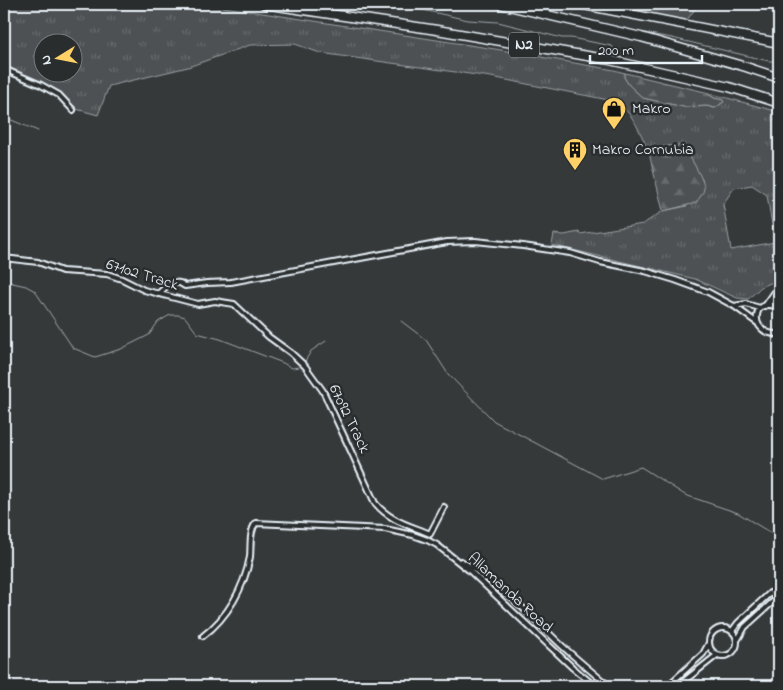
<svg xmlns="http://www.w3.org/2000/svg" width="783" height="690" font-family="'Indie Flower',sans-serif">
	<defs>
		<pattern id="grass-tufts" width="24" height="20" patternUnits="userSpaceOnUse" patternTransform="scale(1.25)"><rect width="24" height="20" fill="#4d5152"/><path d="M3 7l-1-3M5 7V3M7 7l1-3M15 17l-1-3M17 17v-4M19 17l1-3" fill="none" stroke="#676a6c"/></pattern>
		<pattern id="forest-firs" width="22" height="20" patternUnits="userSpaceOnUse" patternTransform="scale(1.25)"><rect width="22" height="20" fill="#4d5152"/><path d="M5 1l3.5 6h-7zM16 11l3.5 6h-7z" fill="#676a6c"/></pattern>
	</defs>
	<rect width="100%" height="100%" fill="#35393a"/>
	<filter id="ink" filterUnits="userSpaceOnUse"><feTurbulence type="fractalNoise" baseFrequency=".02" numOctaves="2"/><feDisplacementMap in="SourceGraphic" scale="10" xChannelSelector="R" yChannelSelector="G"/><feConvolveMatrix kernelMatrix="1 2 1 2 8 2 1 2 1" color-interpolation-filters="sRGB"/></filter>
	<g filter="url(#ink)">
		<path fill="url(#grass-tufts)" stroke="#9aa1a5" fill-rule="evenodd" d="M4 4H204L495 49 614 70 625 73 624 77 629 85 643 98 684 107 707 106 714 108 717 107 723 100 714 98 705 92 779 112V282L777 285 775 281 761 287 748 299 737 298 695 279 552 245 554 234 564 235 579 232 580 234 643 224 663 211 687 206 703 181C695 170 692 154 680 146L655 148 649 153C641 134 633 111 614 101L491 77 320 53 295 44 250 45 188 67 109 86 98 115 76 109 62 95 45 85 4 66ZM42 42H72V72H42ZM752 185 767 195 775 242 731 250 723 204 734 188Z"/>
		<path fill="url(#forest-firs)" stroke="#9aa1a5" d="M625 73 705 92 714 98 723 100 724 102 715 108 707 106 684 107 643 98 629 85 624 77Z
			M667 146C672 146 679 144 683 148 688 152 705 181 704 189 703 194 699 198 696 203L663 211 649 153 655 148Z"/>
		<path fill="#4d5152" stroke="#9aa1a5" d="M597 4H699L686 21Z"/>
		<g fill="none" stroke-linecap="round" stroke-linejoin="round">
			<path stroke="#a0a7ac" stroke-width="1" d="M396 4 468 20 498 22 562 38H571L612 46 617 54
				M619 7 628 4
				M633 31 672 38 769 61H779
				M4 117 38 131
				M4 281 26 286 35 291 73 348 95 357 121 349 149 335 158 322 170 315H178L185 317 197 333 220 339 283 363 292 368 299 367
				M401 321 426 340 448 374 494 421 603 479 641 467 685 495 738 513 779 538
				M304 363 311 351 326 341"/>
			<path stroke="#505556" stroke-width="4" stroke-dasharray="4 2" stroke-linecap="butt" d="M770 593 779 585
				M667 686 673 681"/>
			<defs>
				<path id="minor" d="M764 4 772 8 779 4
					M4 69 41 85 59 95 73 110
					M4 258 38 262 62 271 107 274 122 279 144 290 198 304 215 301 234 304 269 337 291 353 305 366 323 391 375 503C390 521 409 525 430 534
					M158 294 171 282 180 283 185 286 207 283 231 282 447 242 475 241 523 246 570 253 600 262 645 271 675 280 708 292 734 306 756 322
					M769 305 778 292
					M734 306 746 304 760 308
					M765 306 779 286
					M779 308C752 293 747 336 779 334
					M430 534 444 507
					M461 561C499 582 528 613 559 643 575 658 592 672 609 686
					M709 642a14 14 0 1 1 28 0a14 14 0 1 1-28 0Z
					M732 631 738 623 770 593
					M203 636C228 617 244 588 250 557 251 547 249 531 256 523L385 529 413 535 427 540 437 545 470 571 573 668 595 686
					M738 639 745 627 777 598
					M673 681 703 654 709 643
					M678 686 717 655"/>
				<path id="motorway" d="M264 4 437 30 605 59 729 87 779 103
					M500 4 641 37 746 67 779 78
					M579 4 779 43"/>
			</defs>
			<use href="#minor" stroke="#e8f1f8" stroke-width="8"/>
			<use href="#motorway" stroke="#e8f1f8" stroke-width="11"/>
			<use href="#minor" stroke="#2a2d2e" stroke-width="4"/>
			<use href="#motorway" stroke="#2a2d2e" stroke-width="8"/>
		</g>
	</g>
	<defs>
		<symbol id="shop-pin" viewBox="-11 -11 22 30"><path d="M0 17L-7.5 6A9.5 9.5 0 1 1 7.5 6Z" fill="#ffd166" stroke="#2a2d2e"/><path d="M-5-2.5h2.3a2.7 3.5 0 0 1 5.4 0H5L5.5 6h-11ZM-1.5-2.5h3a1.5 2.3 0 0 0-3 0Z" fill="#111"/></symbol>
		<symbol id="building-pin" viewBox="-11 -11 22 30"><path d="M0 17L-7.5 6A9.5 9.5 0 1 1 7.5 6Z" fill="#ffd166" stroke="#2a2d2e"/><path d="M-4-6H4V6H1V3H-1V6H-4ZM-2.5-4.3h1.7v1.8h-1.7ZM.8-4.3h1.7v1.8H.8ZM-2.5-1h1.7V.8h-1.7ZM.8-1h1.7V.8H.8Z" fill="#111"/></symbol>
	</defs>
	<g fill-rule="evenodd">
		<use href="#shop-pin" x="600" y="95" width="28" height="38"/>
		<use href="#building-pin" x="561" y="136" width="28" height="38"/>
	</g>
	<g text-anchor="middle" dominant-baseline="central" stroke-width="5" stroke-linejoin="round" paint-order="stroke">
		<rect fill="#2a2d2e" stroke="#afb6bb" stroke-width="1" x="509" y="32.5" width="30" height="25" rx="4"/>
		<g font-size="15" font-weight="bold" fill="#e8f1f8">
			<text x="524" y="45">N2</text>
		</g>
		<g font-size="16" fill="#e8f1f8" stroke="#2a2d2e" text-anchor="start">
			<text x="632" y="109">Makro</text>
			<text x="592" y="150">Makro Cornubia</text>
		</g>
		<g font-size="16" fill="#e8f1f8" stroke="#2a2d2e">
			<text transform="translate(142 275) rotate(17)">67102 Track</text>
			<text transform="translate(349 419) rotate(64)">67092 Track</text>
			<text transform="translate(510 593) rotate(43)">Allamanda Road</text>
		</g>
	</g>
	<rect width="783" height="690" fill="none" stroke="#2a2d2e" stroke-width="20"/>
	<rect x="10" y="10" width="763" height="670" fill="none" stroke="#e8f1f8" stroke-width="2" filter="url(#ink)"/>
	<g transform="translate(58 58) rotate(260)"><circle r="24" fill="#2a2d2e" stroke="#767b7f"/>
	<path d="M0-4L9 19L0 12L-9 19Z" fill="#ffd166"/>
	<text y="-8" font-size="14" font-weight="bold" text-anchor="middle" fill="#e8f1f8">N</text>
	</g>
	<path d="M590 55v8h112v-8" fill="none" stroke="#e8f1f8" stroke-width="2.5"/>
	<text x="598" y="55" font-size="15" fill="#e8f1f8" stroke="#2a2d2e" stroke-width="4" paint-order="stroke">200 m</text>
</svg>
